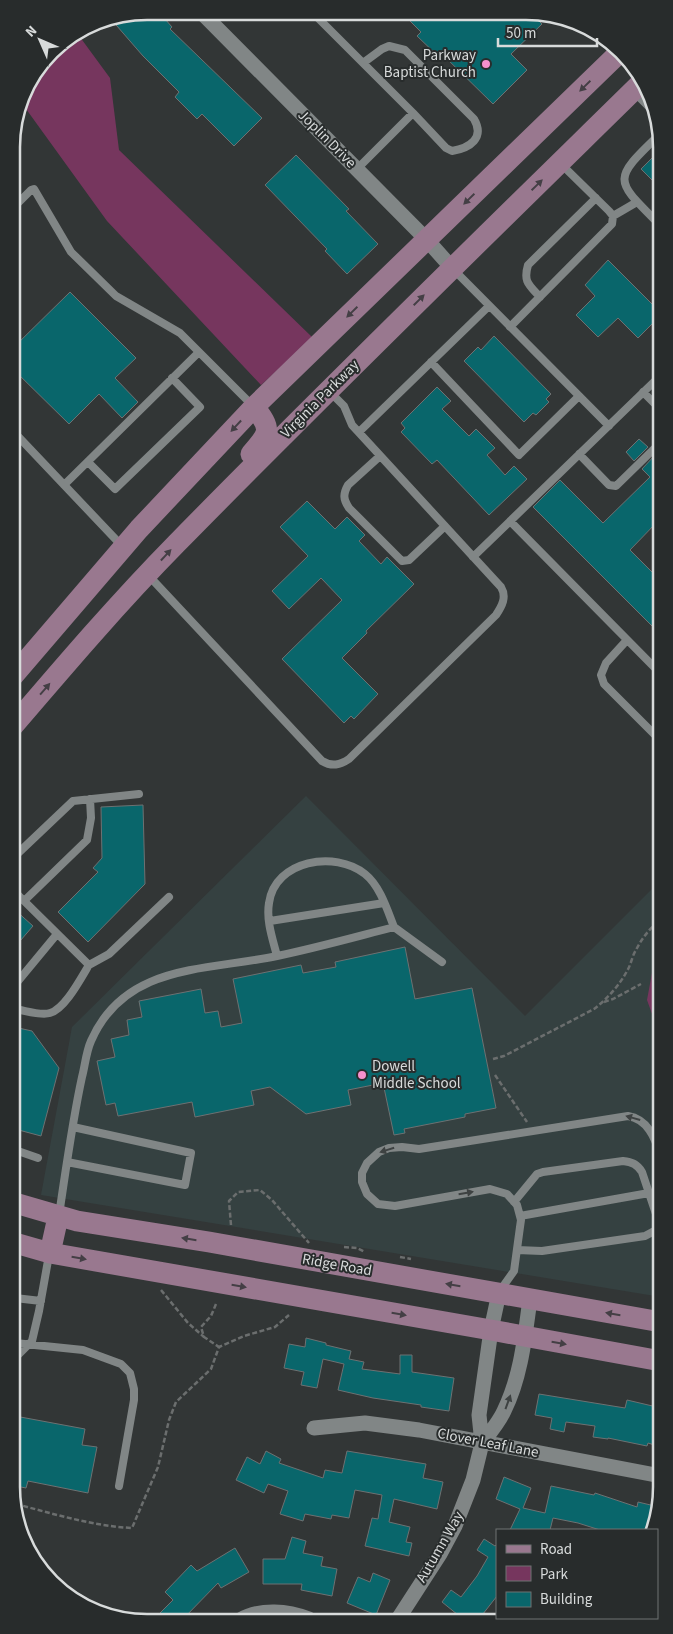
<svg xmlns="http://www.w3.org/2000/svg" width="673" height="1634" font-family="'Source Sans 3',sans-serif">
	<rect width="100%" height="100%" fill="#323636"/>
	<path fill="#354141" d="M306 796 525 1016 660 881 661 1297 41 1195 72 1027Z"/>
	<path fill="#76365e" d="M77 33 110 78 119 150 313 338 261 385 107 221 21 102 25 86 57 45Z
		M660 960V1036L647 1000 652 973Z"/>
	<path fill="#09666b" stroke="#6d7172" d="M154 11H158L172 27 170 29 262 118 234 146 202 114 197 119 175 97 179 92 143 56 110 18 140 13 145 19Z
		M402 13 532 14 542 24 511 54 527 70 493 104 442 54 439 57 417 36 421 32Z
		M657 153V185L641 169Z
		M296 155 349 209 346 211 378 244 347 274 325 251 327 249 265 185Z
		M608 260 658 310V318L638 338 618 318 598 337 576 315 595 296 585 285Z
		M70 292 136 358 115 378 138 402 122 418 99 394 69 424 12 368V349Z
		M494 336 551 394 546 399 549 402 536 415 533 413 524 422 464 361 478 347 481 350Z
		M437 387 451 401 442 409 469 436 476 429 495 448 487 455 505 475 514 466 527 479 489 515 437 460 432 464 401 432 405 428 401 423Z
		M639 439 648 447 634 461 626 452Z
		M655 455 658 458V521L630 550 659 579V633L533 507 560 480 603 523 650 477 642 469Z
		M307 501 335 529 347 517 365 535 359 541 381 564 387 557 414 584 366 631 367 633 342 658 378 694 354 719 351 716 344 723 282 659 342 600 321 578 289 609 272 591 308 556 280 527Z
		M143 805 145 884 88 942 58 912 98 872 93 868 102 858 101 807Z
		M14 909 33 926 14 948Z
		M405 947 415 999 472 988 496 1108 465 1114V1117L404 1129 405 1133 394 1135 383 1083 348 1090 351 1105 306 1114 270 1087 251 1091 254 1105 195 1117 192 1102 118 1116 115 1103 106 1105 97 1061 115 1057 111 1039 129 1035 127 1020 142 1017 139 1001 201 989 205 1013 218 1011 221 1027 242 1023 233 979 301 965 303 973 336 967 335 962Z
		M14 1027 32 1031 59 1068 41 1136 15 1129Z
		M306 1338 326 1343V1345L351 1351 349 1359 364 1362 362 1369 400 1374V1355H412V1372L454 1378 449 1411 421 1407V1405L373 1398 338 1390 344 1364 323 1359 317 1388 301 1385 304 1372 284 1368 289 1344 305 1347Z
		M539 1394 625 1408 627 1400 661 1408V1447L648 1443 647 1446 608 1438V1439L593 1437 595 1426 566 1422 564 1432 550 1429 552 1418 535 1415Z
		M15 1416 85 1429 82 1445 97 1447 88 1493 28 1481 26 1488 16 1486Z
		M266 1451 281 1459 279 1463 323 1478 325 1470 342 1473 347 1451 426 1464 423 1478 443 1482 437 1509 394 1499 389 1522 410 1527 406 1542 412 1543 409 1556 365 1546 372 1518 378 1519 382 1495 355 1490 349 1518 332 1515 331 1519 305 1514 303 1521 280 1514 288 1491 268 1484 264 1493 236 1480 247 1457 260 1464Z
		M504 1477 531 1488 523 1508 545 1513 551 1486 594 1495 595 1493 637 1507 638 1502 659 1507 654 1530H600L578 1523 553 1518 550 1530H510L520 1509 496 1499Z
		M292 1537 306 1541 303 1553 323 1557 321 1566 337 1569 332 1596 301 1590 302 1584H263V1559H285Z
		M484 1539 495 1546 497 1544V1596L479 1619H463L442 1602 451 1590 461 1597 477 1576 488 1557 477 1550Z
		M235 1548 249 1572 221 1588 218 1583 182 1620H153L173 1600 165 1592 191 1565 197 1571Z
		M373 1573 390 1580 376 1615 347 1603 358 1577 370 1582Z"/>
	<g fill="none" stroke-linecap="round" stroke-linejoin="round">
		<path stroke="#6b6e6e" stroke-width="2.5" stroke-dasharray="5 2.5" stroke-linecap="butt" d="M604 1002 613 999 641 984
			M493 1059 504 1056 594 1009C607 999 619 986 627 971 631 965 632 956 636 950 642 938 650 928 660 920
			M495 1075 527 1122
			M231 1225 229 1201 238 1192 260 1190 272 1200 309 1243
			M344 1247 357 1248 365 1252
			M400 1257 411 1259
			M161 1290 188 1323 204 1337
			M216 1304 211 1316 201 1327 204 1337 219 1347
			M16 1504C54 1514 93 1526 132 1528L158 1467 169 1420 176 1402 211 1369 219 1347 244 1336 275 1327 289 1315"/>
		<path stroke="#818686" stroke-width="8" d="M312 12 413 113 357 169
			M363 63 382 49 389 46 405 50 474 119C485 138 470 148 452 151L446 148 413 113
			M635 93 657 115
			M657 137C612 180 615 180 658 223
			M12 209 31 190 34 189 71 252 116 296 180 333 253 406
			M613 216 637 202
			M453 269 609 426
			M540 297C529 285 523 282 528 265L596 198
			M510 327 612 224 613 216 609 211 561 164
			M431 362 519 455 579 396
			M643 392 658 407
			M12 430 122 546
			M359 432 489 306
			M579 454 609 485 616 486 658 445
			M380 456 348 485C343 494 343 499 349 508L402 561 409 560 445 526
			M88 462 115 489 200 407 172 378
			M64 485 199 352
			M510 521 659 672
			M473 557 658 378
			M149 576 322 761C332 767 340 765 349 759L496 615C502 606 507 597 501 587L352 425 344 406 329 391
			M627 640 606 663 601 675 604 684 659 739
			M14 857 73 801 139 794
			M14 891 89 965C81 978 65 1009 50 1013 40 1016 24 1010 14 1009
			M24 901 87 840 91 818 90 799
			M270 921 384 903
			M394 927 442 962
			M89 965 109 954 169 897
			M14 986 57 934
			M15 1150 38 1158
			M67 1162 185 1185 191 1153 73 1127
			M514 1202 537 1174 543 1172 623 1161C632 1162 637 1164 642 1172L659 1223 658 1229 645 1236 542 1251 517 1250
			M59 1215C66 1169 72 1123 82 1077 85 1066 86 1052 91 1041 125 963 206 971 277 956 316 948 355 937 394 927 387 909 380 886 365 874 335 850 275 860 269 903 266 921 273 940 277 956
			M520 1216 649 1193
			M499 1292 514 1271 520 1227 521 1220 517 1205 507 1194 490 1189 395 1206 378 1204 367 1194 362 1182V1173L367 1163 379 1152 389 1148 402 1147 419 1149 628 1116C647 1119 655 1137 660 1155
			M15 1298 41 1301
			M15 1343 83 1350 121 1364 130 1373 134 1389V1400L119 1486
			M15 1358 32 1341 39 1311 49 1255"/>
		<path stroke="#818686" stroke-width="15" d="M201 12 427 240 452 268
			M314 1428 365 1423 419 1430 661 1476
			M482 1443C490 1433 499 1422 504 1411 521 1377 525 1336 530 1299
			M398 1619 440 1554 455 1526 473 1480 482 1443 479 1415 491 1330 499 1293
			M240 1620C261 1608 288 1611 309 1619"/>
		<path stroke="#99788f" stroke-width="21" d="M251 454C269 433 273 430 254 407
			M13 676 139 529 254 407 620 52
			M13 726C66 664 119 602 176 544 328 389 484 237 640 84
			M15 1203 77 1221 209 1242 661 1322
			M15 1243 50 1253 491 1330 661 1361
			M50 1253 58 1217"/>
	</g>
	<defs><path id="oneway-solid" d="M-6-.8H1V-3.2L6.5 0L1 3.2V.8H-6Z" transform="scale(1.25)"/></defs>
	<g fill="#443f45">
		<use href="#oneway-solid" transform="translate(585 86) rotate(136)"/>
		<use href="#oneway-solid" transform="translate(537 185) rotate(-44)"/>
		<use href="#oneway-solid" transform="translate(469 199) rotate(136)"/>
		<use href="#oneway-solid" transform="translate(419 300) rotate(-45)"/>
		<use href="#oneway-solid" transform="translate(352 312) rotate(136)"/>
		<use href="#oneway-solid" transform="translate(236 426) rotate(133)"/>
		<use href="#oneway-solid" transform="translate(166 555) rotate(-47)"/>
		<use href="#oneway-solid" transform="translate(45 689) rotate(-49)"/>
		<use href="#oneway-solid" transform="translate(189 1239) rotate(-171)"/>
		<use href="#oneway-solid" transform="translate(79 1258) rotate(10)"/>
		<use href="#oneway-solid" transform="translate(453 1285) rotate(-170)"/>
		<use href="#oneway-solid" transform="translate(239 1286) rotate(10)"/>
		<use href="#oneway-solid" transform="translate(399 1314) rotate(10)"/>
		<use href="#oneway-solid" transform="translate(613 1314) rotate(-170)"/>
		<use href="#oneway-solid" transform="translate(559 1343) rotate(10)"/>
	</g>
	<g fill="#3e4242">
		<use href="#oneway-solid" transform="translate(633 1118) rotate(-164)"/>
		<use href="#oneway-solid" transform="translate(387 1150) rotate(163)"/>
		<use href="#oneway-solid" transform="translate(466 1193) rotate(-10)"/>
		<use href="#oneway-solid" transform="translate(508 1402) rotate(-70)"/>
	</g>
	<g fill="#f790cd" stroke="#282c2c" stroke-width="2">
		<circle cx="486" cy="64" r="5"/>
		<circle cx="362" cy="1075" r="5"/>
	</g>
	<g text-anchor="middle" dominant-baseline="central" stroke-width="4" stroke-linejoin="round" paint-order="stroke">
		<g font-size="15" fill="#d8dbdb" stroke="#282c2c" text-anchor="end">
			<text x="476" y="55">Parkway<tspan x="476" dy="17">Baptist Church</tspan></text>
			<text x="372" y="1066" text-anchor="start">Dowell<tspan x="372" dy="17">Middle School</tspan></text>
		</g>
		<g font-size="15" fill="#d8dbdb" stroke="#282c2c">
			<text transform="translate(327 139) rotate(45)">Joplin Drive</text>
			<text transform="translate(320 399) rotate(-45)">Virginia Parkway</text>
			<text transform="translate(337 1265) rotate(10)">Ridge Road</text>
			<text transform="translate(488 1443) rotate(11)">Clover Leaf Lane</text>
			<text transform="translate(440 1547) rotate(-60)">Autumn Way</text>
		</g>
	</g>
	<path d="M0 0H673V1634H0ZM147 20H526A127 127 0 0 1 653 147V1487A127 127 0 0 1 526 1614H147A127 127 0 0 1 20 1487V147A127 127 0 0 1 147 20Z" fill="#282c2c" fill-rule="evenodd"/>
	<path fill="none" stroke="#d8dbdb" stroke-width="2.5" d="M147 20H526A127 127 0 0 1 653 147V1487A127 127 0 0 1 526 1614H147A127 127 0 0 1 20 1487V147A127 127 0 0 1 147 20Z"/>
	<rect x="496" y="1529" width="162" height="90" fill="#282c2c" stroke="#6e7272"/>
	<rect x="506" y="1545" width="25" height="8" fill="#99788f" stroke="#6e7272"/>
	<text x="540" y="1554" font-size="15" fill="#d8dbdb">Road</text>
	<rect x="506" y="1566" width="25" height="15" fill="#76365e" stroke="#6e7272"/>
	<text x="540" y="1579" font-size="15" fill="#d8dbdb">Park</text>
	<rect x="506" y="1592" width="25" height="15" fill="#09666b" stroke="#6e7272"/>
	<text x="540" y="1604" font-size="15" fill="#d8dbdb">Building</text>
	<g transform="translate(40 40) rotate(315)" stroke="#282c2c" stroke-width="4" paint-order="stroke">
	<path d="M0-4L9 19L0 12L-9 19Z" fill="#d8dbdb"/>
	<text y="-8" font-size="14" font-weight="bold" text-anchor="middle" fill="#d8dbdb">N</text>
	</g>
	<path d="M498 38v8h99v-8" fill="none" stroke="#d8dbdb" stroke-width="2.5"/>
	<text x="506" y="38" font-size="15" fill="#d8dbdb" stroke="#282c2c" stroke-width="4" paint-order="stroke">50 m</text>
</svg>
